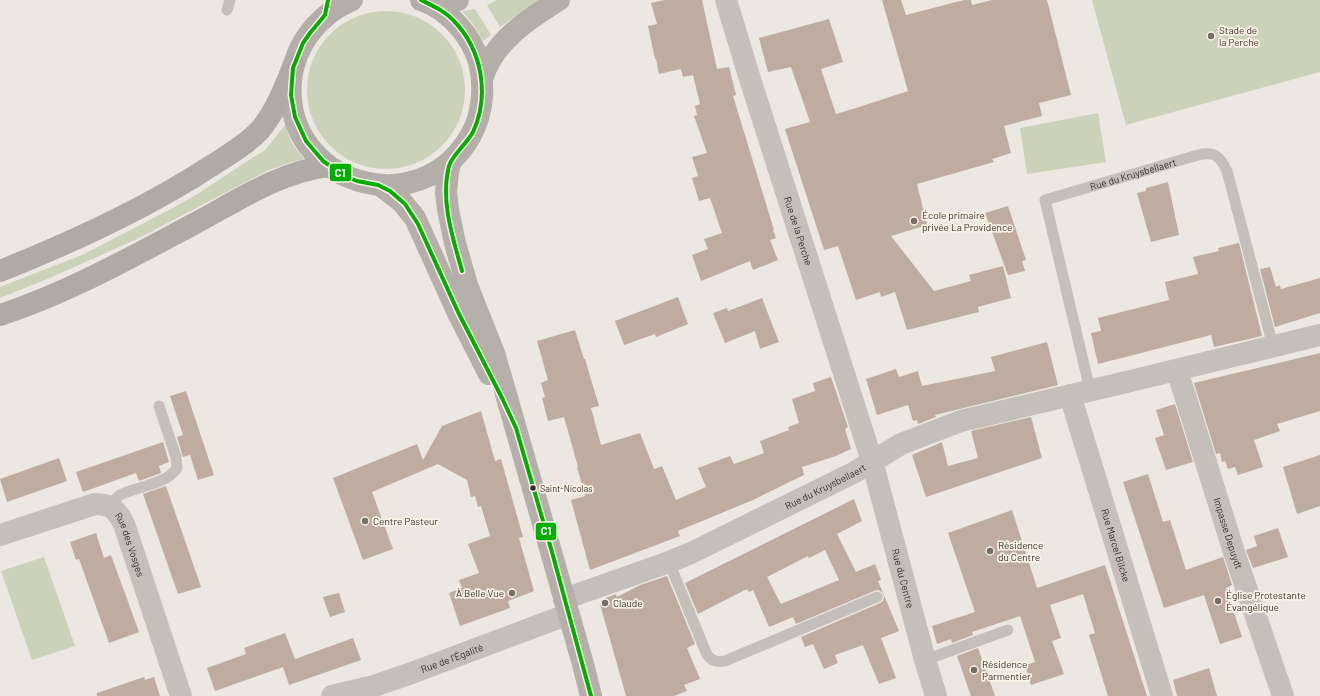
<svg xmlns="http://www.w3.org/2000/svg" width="1320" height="696" font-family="Barlow,sans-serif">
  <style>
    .green { fill: #ccd2ba }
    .building { fill: #bfaca1; fill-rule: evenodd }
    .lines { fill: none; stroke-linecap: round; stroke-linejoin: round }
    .service { stroke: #c5bfb9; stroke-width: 11 }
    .minor { stroke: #c5bfb9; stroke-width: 22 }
    .tertiary { stroke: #c5bfb9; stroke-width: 22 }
    .secondary { stroke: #b6afa9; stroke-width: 22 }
    .primary { stroke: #b4aea8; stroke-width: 22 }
    .trunk { stroke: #b0aaa4; stroke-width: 22 }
    .bus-1-casing { stroke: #f9f2e6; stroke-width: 7 }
    .bus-1 { stroke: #00ae00; stroke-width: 4 }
    .poi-dot { fill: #766e68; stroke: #f9f2e6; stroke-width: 1.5 }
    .bus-dot { fill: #362d27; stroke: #f9f2e6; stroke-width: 1.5 }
    .labels { text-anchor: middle; stroke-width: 3.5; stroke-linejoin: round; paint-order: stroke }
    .bus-label { font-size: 9px; fill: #362d27; stroke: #f9f2e6; text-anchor: start }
    .poi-label { font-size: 10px; fill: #362d27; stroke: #f9f2e6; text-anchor: start }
    .street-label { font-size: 10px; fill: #362d27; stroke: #f9f2e6 }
    .line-badge { stroke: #f9f2e6; stroke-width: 1.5 }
    .badge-label { font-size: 11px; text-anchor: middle; font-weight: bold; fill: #fff }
  </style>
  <rect width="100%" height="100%" fill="#ece7e0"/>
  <g class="green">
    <path d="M497 0H539L500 27 487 5Z"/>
    <path d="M1092 0H1320V72L1126 125Z"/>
    <path d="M475 9 491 35 483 41 473 24 462 11Z"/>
    <circle cx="386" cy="90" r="79"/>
    <path d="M1098 113 1106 162 1027 174 1020 128Z"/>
    <path d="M285 125 292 143 304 159 292 162 269 170 137 239 52 277 0 298V287L82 255 169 210 196 195 266 149Z"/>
    <path d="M44 557 75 646 32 660 1 571Z"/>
  </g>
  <g class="building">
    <path d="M665 0H702L717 69 729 67 736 95 733 96 774 230H773L776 238 770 240 778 260 753 270 750 261 701 281 692 255 708 249 704 239 722 233 710 198 699 201 692 178 698 176 692 157 707 153 694 116 697 115 695 106 700 104 693 75 683 77 681 69 659 74 656 59H655L648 26 657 24 651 3Z"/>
    <path d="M882 0H901L906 15 964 0H971L972 5 992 0H1047L1071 95 1039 103 1042 116 1004 126 1011 153 992 159 994 162 917 184 927 225 891 236 934 291 971 281 969 275 1003 266 1011 298 978 307 979 312 907 330 895 292 881 297 880 292 856 300 838 246 824 250 785 129 810 122 791 67 768 72 759 38 829 19 843 62 821 69 836 114 856 108 908 91Z"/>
    <path d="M1168 182 1179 235 1151 242 1137 193 1146 191V188Z"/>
    <path d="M1008 206 1026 260 1022 261 1025 271 1008 275 985 213Z"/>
    <path d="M1239 243 1262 336 1214 347 1211 335 1098 364 1091 333 1101 331 1098 318 1169 300 1165 282 1198 274 1193 257 1219 251 1218 248Z"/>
    <path d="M1270 267 1276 287 1280 285 1281 289 1320 278V313L1275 327 1260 269Z"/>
    <path d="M678 297 688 324 656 337 655 334 624 345 615 321Z"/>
    <path d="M762 298 779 342 760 349 755 331 725 343 713 313 727 308 728 311Z"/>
    <path d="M575 330 584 359H585L599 406 591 408 601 445 640 433 654 469 662 466 676 500 706 487 698 468 730 456 734 464 764 453 760 441 789 430 788 427 799 423 792 399 815 391 813 383 831 377 848 427 845 429 851 449 836 456 802 467 804 475 753 500 678 531 680 536 590 570 571 500 585 496 577 467H578L564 417 548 421 542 398 545 397 541 383 548 380 537 341Z"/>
    <path d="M1047 342 1058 385 935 415 936 417 918 424 917 420 913 421 908 405 877 415 866 379 896 369 899 377 918 371 922 386 995 371 991 357Z"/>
    <path d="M1320 353V411L1277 424 1280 431 1254 440 1263 467 1238 475 1235 467 1228 469 1225 461 1222 462 1220 453 1216 454 1194 383Z"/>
    <path d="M186 391 214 475 198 480 190 455 183 457 177 437 183 435 170 396Z"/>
    <path d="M1175 404 1193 462 1166 470 1155 438 1164 435 1156 410Z"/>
    <path d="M481 411 495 461 501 459 523 537 519 538 534 591 508 601 510 608 460 626 449 593 462 588 459 580 479 573 468 544 490 536 481 506 478 507 475 496 471 497 467 480 438 464 372 492 393 549 363 560 333 478 417 444 423 460 442 426Z"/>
    <path d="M1031 417 1042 458 926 497 912 455 942 442 948 466 978 458 971 431Z"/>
    <path d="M163 442 169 462 159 466 161 473 139 481 136 473 83 492 76 472Z"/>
    <path d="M1320 455V506L1297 514 1283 467Z"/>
    <path d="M59 458 67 481 7 502 0 479Z"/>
    <path d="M1148 474 1163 522 1170 520 1186 570 1223 557 1232 585 1226 588 1242 637 1220 644 1204 595 1164 608 1123 482Z"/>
    <path d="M166 486 201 587 178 594 143 494Z"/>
    <path d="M854 499 862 521 837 534 856 572 875 564 881 580 878 581 899 631 881 638 896 678 879 684 863 645 835 655 838 663 824 669 813 644 805 647 801 637 880 603 883 601 884 597 882 592 878 590 874 591 796 624 793 617 769 627 753 590 749 592 747 589 698 614 685 583ZM825 550 839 580 781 604 767 577 808 556 809 558Z"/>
    <path d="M1012 510 1037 588 1105 565 1147 696H1108L1089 635 1095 633 1083 594 1050 605 1061 638 1052 641 1064 674 1031 685 1025 665 1035 662 1020 616 972 632 973 635 952 643 951 639 937 644 932 626 975 612 948 533Z"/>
    <path d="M1278 528 1288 557 1253 568 1246 550 1257 546 1254 536Z"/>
    <path d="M96 533 104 558 111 555 139 632 109 643 79 559 76 560 70 542Z"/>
    <path d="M667 576 695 644 687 648 700 679 684 685 687 691 674 696H626L600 604 603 599 616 594 617 597 640 585Z"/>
    <path d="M339 593 345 612 330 617 323 597Z"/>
    <path d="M285 633 295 659 353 638 361 660 289 685 283 667 215 691 207 668 246 654 244 648Z"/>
    <path d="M978 648 995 696H971L957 656Z"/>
    <path d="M1209 668 1217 696H1177L1173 680Z"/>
    <path d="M144 677 145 680 154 677 160 696H97V693Z"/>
  </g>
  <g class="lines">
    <g class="service">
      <path d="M227 10 230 0"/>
      <path id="s1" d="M1090 390 1045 200 1198 155C1214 151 1220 156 1227 171L1273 346"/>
      <path d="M111 507 114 500 120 495C137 486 166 485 177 468L176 457 159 406"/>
      <path d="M669 562 707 655C713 662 718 662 725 661L877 597"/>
      <path d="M925 660 1008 630"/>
    </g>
    <g class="minor">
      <path id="s2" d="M726 0 750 79 872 461 925 660 936 696"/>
      <path id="s3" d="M1177 370 1234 552 1283 696"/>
      <path id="s4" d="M1070 395 1162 696"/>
      <path id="s5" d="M0 535 95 504C111 504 117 510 124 524L181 696"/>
      <path id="s6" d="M332 696 374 686 409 674 569 614"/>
    </g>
    <path class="tertiary" id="s7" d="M564 599 669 562 691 553 855 472 901 444 961 421 1114 385 1320 335"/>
    <g class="secondary">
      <path d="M451 161 448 172 446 192 448 210 455 243 467 285 494 353 504 387 583 664 591 696"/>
      <path d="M380 185 402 202 415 218 458 313 489 374"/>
    </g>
    <g class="primary">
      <path d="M352 0C319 14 295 44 291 80 282 184 420 226 471 135 483 113 485 86 479 62 471 35 448 9 421 0"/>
      <path d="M426 1 458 0"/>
      <path d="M482 79C494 41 527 20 559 0"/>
    </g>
    <g class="trunk">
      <path d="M0 271C73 242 145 209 211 166 228 155 246 145 260 130 276 111 285 87 294 64"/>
      <path d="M0 315C67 293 128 259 190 226 234 203 278 172 328 166"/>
    </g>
    <defs>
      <g id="bus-1">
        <path d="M328 0 325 15 310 33 303 43 293 68 291 95 295 117 306 141 323 161 345 176 357 181 378 185 390 191 405 204 418 224 458 312 502 398 516 428 552 552 591 696"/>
        <path d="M421 0C433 6 445 11 454 21 482 50 490 95 473 132 467 143 451 157 449 166 440 201 453 238 462 271"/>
      </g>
    </defs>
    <use href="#bus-1" class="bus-1-casing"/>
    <use href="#bus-1" class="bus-1"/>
  </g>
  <g class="poi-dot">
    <circle cx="1211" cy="36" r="4"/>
    <circle cx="914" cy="221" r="4"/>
    <circle cx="365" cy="521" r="4"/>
    <circle cx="990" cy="551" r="4"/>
    <circle cx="512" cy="593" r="4"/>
    <circle cx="1218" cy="601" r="4"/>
    <circle cx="605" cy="603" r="4"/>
    <circle cx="974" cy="670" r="4"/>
  </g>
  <circle class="bus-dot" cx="533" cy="488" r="3.5"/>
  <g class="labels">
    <g class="bus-label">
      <text x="540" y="492">Saint-Nicolas</text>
    </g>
    <g class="poi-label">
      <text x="1219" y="34">Stade de<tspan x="1219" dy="12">la Perche</tspan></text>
      <text x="922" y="219">École primaire<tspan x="922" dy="12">privée La Providence</tspan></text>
      <text x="373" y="525">Centre Pasteur</text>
      <text x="998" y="549">Résidence<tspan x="998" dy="12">du Centre</tspan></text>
      <text x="504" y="597" text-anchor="end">À Belle Vue</text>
      <text x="1226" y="599">Église Protestante<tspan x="1226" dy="12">Évangélique</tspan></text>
      <text x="613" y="607">Claude</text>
      <text x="982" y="668">Résidence<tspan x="982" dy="12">Parmentier</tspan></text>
    </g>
    <g class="street-label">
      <text dy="4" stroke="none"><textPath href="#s1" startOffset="287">Rue du Kruysbellaert</textPath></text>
      <text dy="4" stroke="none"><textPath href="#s2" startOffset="242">Rue de la Perche</textPath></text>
      <text dy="4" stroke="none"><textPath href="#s7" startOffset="285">Rue du Kruysbellaert</textPath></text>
      <text dy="4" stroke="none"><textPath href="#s3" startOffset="171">Impasse Depuydt</textPath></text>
      <text dy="4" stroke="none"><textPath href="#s5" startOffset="159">Rue des Vosges</textPath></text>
      <text dy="4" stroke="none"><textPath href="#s4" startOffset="157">Rue Marcel Bilcke</textPath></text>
      <text dy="4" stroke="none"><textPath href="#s2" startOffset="605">Rue du Centre</textPath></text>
      <text dy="4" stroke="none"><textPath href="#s6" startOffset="126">Rue de l'Égalité</textPath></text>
    </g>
  </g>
  <g class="line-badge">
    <rect x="329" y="163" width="23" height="19" rx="4" fill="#00ae00"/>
    <rect x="535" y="522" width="22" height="19" rx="4" fill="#00ae00"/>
  </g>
  <g class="badge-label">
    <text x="340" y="177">C1</text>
    <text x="546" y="535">C1</text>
  </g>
</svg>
